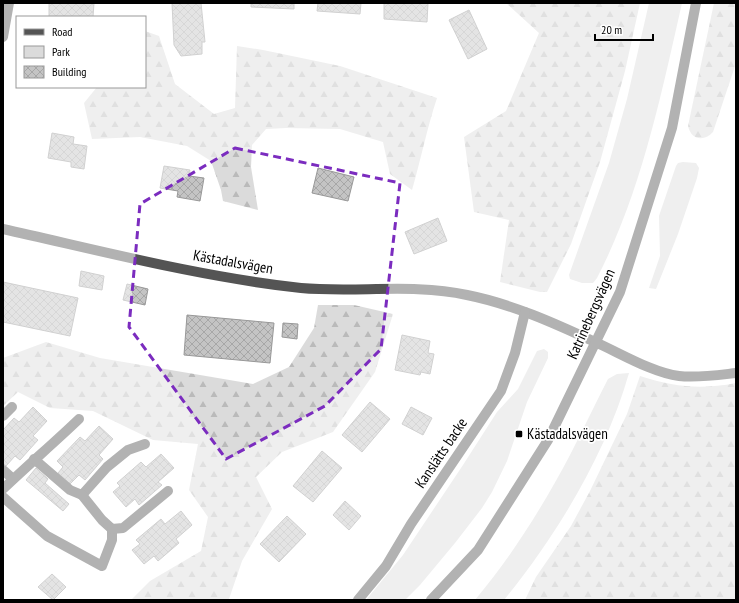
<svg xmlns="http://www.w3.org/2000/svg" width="739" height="603" font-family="'PT Sans Narrow',sans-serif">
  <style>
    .green { fill: #dbdbdb }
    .forest { fill: url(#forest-firs) }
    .building { fill: url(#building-cross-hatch); stroke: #989898 }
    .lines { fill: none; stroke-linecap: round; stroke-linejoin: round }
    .minor { stroke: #545454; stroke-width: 10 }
    .marked { fill: none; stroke: #7b2cbf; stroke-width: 3; stroke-dasharray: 8 5; stroke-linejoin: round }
    .poi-dot { fill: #000; stroke: #fff; stroke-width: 1.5 }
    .labels { text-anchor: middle; stroke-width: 3.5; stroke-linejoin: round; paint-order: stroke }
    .street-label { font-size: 15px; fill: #000; stroke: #fff }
    .poi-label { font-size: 15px; fill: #000; stroke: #fff; text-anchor: start }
  </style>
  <defs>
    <pattern id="forest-firs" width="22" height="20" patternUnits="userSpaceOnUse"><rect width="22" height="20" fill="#dbdbdb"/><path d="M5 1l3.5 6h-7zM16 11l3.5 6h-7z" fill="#bababa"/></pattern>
    <pattern id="building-cross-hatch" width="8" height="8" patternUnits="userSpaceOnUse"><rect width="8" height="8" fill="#c4c4c4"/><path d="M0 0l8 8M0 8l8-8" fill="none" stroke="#a7a7a7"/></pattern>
  </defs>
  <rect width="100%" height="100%" fill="#fff"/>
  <g class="green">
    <path d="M649 3H682C661 96 641 193 597 278L593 283H582L570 279 569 275 609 163 627 99Z"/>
    <path d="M683 162 696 163 699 168 697 178 678 234 656 289 649 288 660 256 659 216 661 210 676 166 678 163Z"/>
    <path d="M544 349 548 352V358L527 402 507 461 492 492 482 508 455 543 420 585 405 600H366L403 555 463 465 497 412 518 389 537 351Z"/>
    <path d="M629 373C606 454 557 535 504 600H475C512 556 543 506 570 455 583 430 595 404 608 379L617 374Z"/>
  </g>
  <g class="forest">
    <path d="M506 3H640L625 71 600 162 571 244 547 292H540L500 282 509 220 474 212 464 137 506 111 539 33Z"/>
    <path d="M714 3H736V63L713 132C704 142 691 140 688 126Z"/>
    <path d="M145 31 159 36 175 84 214 114 235 108 237 46 263 50 340 66 437 98C427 128 421 159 412 190L390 174 383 142 340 129 286 128 266 129 252 145 251 167 258 210 223 201 221 190 211 161 187 146 140 137 92 139 84 103 97 87H145Z"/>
    <path d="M318 305H354L393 314 375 372 333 432 282 452 256 477 272 509 242 561 229 599 131 600 150 581 201 551 208 517 189 490 198 444 153 440 93 411 50 408 18 392 3 406V358L46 342 100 358 253 384 289 367 314 328Z"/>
    <path d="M640 376C675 387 700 390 736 383V600H525L536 577 571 526 590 491 627 414Z"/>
  </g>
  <g class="building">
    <path d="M49 3H94L93 17H49Z"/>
    <path d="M172 3H201L205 42H202V54L181 56 174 45Z"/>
    <path d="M251 3H294V9L251 7Z"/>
    <path d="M318 3H361L360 14 317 11Z"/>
    <path d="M384 3H428L427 22 384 19Z"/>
    <path d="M469 10 487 49 468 59 449 20Z"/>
    <path d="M52 133 74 137 73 144 87 146 84 169 71 167V162L48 158Z"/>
    <path d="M164 166 190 170 189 176 204 178 200 201 177 197 178 191 160 188Z"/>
    <path d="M318 168 354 177 348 201 312 193Z"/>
    <path d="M438 218 447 241 414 254 405 232Z"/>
    <path d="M81 271 104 276 102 290 79 286Z"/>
    <path d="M3 282 78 298 70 336 3 322Z"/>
    <path d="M127 284 148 289 145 305 123 300Z"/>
    <path d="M187 315 274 323 270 363 184 355Z"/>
    <path d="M283 323 298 324 297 339 282 337Z"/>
    <path d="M402 335 430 341 428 353 434 354 430 374 421 372 420 375 395 370Z"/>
    <path d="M370 402 390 419 362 452 342 435Z"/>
    <path d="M33 407 47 421 33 436 38 440 20 460 15 456 6 466 3 463V430L14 418 19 422Z"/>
    <path d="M411 407 432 418 423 435 402 424Z"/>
    <path d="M99 426 113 439 99 455 103 459 85 480 79 475 70 484 58 473 63 467 57 461 80 437 85 441Z"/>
    <path d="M322 451 342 468 313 502 293 486Z"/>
    <path d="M161 454 174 468 158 482 162 485 139 505 135 499 126 507 113 492 120 486 117 483 141 462 146 467Z"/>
    <path d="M36 468 48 479 45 483 69 504 63 511 26 480Z"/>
    <path d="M345 501 361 516 349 530 333 515Z"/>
    <path d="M181 511 192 525 176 539 179 543 158 561 154 556 144 564 132 550 140 544 136 540 161 519 165 524Z"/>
    <path d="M287 516 306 534 279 562 260 544Z"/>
    <path d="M52 574 66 587 53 600 38 587Z"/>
  </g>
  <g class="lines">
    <g class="minor">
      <path d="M3 37 9 3"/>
      <path d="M3 229C102 251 200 277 301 288 356 293 413 283 467 295 512 304 554 323 595 342 620 353 653 373 679 376 698 378 718 375 736 373"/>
      <path d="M3 416 12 407"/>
      <path d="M3 470 13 479"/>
      <path d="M3 489C28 465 54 443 79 419"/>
      <path d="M82 495 107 467 128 450 145 444"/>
      <path d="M3 497 47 536 102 566 112 540V529L102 520 82 495 70 490 34 459"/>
      <path d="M112 529 123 528 168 491"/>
      <path d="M358 600 386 566 411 524 501 391 515 353 525 312"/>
      <path d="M431 600 478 550 548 440 620 292 672 128 696 3"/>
    </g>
  </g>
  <path d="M0 0H739V603H0ZM235 148 400 183 381 349 325 406 226 459 129 327 140 204Z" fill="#fff" fill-opacity=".55" fill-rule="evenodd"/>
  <path class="marked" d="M235 148 400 183 381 349 325 406 226 459 129 327 140 204Z"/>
  <rect class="poi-dot" x="515" y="430" width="8" height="8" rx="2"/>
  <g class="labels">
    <g class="street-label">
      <text transform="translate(233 262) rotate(10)" y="5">Kästadalsvägen</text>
      <text transform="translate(591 314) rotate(-66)" y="5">Katrinebergsvägen</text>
      <text transform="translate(441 453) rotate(-56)" y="5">Kanslätts backe</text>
    </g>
    <g class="poi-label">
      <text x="527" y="439">Kästadalsvägen</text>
    </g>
  </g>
  <rect width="739" height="603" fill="none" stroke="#000000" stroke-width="8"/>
  <rect x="16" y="16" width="130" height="72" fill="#ffffff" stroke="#999999"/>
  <rect x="24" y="29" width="20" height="6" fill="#545454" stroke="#999999"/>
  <text x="52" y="36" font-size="12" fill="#000000">Road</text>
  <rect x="24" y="46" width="20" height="12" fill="#dbdbdb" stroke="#999999"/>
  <text x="52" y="56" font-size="12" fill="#000000">Park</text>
  <rect x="24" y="66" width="20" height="12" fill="url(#building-cross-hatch)" stroke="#999999"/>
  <text x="52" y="76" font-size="12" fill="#000000">Building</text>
  <path d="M595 34v6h58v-6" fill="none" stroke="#000000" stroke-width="2"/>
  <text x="601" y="34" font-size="12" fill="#000000" stroke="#ffffff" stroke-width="3" paint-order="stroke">20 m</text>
</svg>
